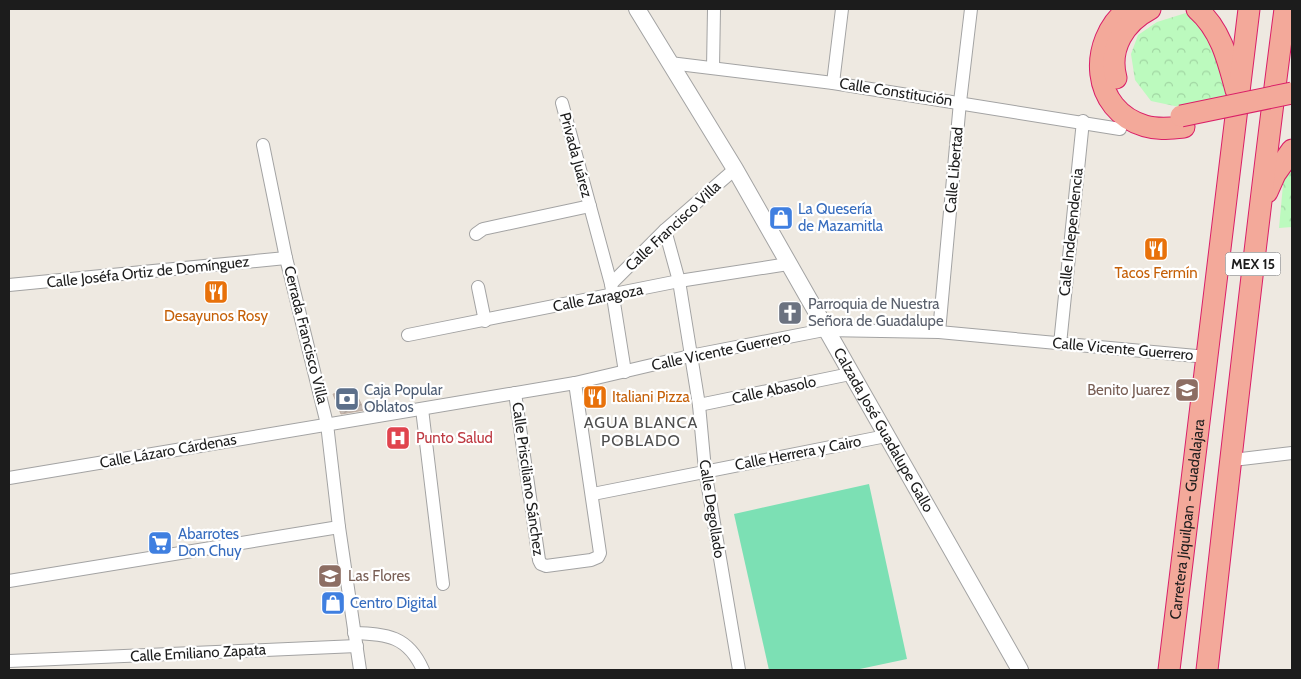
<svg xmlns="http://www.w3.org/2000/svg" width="1301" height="679" font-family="Cabin,sans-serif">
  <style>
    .park { fill: url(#park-crowns) }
    .pitch { fill: #7ce0b4 }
    .building { fill: url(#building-hatch); stroke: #c0aea3 }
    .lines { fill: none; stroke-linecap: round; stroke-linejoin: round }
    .minor-casing { stroke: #a3a3a3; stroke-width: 14 }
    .tertiary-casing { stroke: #a3a3a3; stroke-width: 18 }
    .trunk-casing { stroke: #da1f68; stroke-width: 23 }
    .minor { stroke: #fff; stroke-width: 12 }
    .tertiary { stroke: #fff; stroke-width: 16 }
    .trunk { stroke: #f3a99a; stroke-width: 21 }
    .trunk-bridge-casing { stroke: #da1f68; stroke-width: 23; stroke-linecap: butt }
    .trunk-bridge { stroke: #f3a99a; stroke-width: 21 }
    .labels { text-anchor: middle; stroke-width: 4.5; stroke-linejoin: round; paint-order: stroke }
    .shield { fill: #fff; stroke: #606060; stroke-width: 1 }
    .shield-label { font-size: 14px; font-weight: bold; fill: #1c1c1c }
    .street-label { font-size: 15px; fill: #1c1c1c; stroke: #fff }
    .shop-label { font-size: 15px; fill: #366cbe; stroke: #fff; text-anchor: start }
    .food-label { font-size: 15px; fill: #c56008; stroke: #fff }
    .worship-label { font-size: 15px; fill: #5b616d; stroke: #fff; text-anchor: start }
    .service-label { font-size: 15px; fill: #4e5e75; stroke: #fff; text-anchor: start }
    .education-label { font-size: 15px; fill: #785e54; stroke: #fff; text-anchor: end }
    .health-label { font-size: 15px; fill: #be3a42; stroke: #fff; text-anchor: start }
    .neighbourhood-label { font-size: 16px; letter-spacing: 1px; fill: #4f4f4f; stroke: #fff }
  </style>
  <defs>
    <pattern id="park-crowns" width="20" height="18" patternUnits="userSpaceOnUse" patternTransform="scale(1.25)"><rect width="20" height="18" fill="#bcfabe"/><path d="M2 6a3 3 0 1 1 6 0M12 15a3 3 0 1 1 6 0" fill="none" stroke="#a1d6a3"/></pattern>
    <pattern id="building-hatch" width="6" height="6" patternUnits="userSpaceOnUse" patternTransform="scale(1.25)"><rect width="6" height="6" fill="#c5bbb4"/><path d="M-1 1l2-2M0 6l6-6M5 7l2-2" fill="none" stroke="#a9a09a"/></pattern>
  </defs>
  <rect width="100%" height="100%" fill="#eee9e1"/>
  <g class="park">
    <path d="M1189 12 1208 25 1235 100 1184 108 1151 101 1135 80 1131 54 1138 35 1157 22Z"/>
    <path d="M1292 168V227L1279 228 1284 174Z"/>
  </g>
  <path class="pitch" d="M869 484 907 659 855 670H769L734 514Z"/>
  <path class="building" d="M355 391 364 410 341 414 333 394Z"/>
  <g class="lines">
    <defs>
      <g id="minor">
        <path d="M670 63 833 83 1120 129"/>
        <path d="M713 68 714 9"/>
        <path d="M833 83 842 9"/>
        <path d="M562 103 611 284 625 372"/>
        <path d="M263 145 286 258 327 424 339 527 360 670"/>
        <path d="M665 230 679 281 699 405 705 470 739 670"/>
        <path d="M476 234 483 229 590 206"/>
        <path d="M611 284 665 230 735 169"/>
        <path d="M9 285 286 258"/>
        <path d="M478 287 485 321"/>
        <path d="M939 332 960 102 971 9"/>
        <path d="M408 335 679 281 788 264"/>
        <path d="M1060 344 1083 121"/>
        <path d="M515 393 539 560 541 564 546 566 591 560 598 557 600 553 575 383"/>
        <path d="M699 405 850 374"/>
        <path d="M422 409 443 584"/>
        <path d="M1233 460 1292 453"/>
        <path d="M9 478 575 383 690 356 824 330 939 332 1207 357"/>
        <path d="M593 494 886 436"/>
        <path d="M9 581 339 527"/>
        <path d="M354 633C387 634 408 636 423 670"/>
        <path d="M9 661 357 646"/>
      </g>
      <g id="tertiary">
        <path id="s1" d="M637 9 735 169 1020 670"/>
      </g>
      <g id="trunk">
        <path d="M1128 9C1087 42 1091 110 1145 126 1158 130 1171 128 1184 127"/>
        <path d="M1197 9C1221 30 1228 60 1236 90"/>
        <path d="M1116 78C1108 48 1125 22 1150 9"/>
        <path d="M1267 192 1275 174 1292 150"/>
        <path id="s2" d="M1169 670 1249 9"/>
        <path d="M1207 670C1232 450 1256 229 1285 9"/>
      </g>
    </defs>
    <use href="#minor" class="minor-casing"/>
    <use href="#tertiary" class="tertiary-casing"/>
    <use href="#trunk" class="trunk-casing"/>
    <use href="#minor" class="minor"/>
    <use href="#tertiary" class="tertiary"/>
    <use href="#trunk" class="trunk"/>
    <defs>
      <path id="trunk-bridge" d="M1181 116 1292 93"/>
    </defs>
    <use href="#trunk-bridge" class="trunk-bridge-casing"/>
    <use href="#trunk-bridge" class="trunk-bridge"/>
  </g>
  <defs>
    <symbol id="shop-square" viewBox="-11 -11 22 22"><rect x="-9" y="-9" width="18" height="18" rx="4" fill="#3f7fe0" stroke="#fff"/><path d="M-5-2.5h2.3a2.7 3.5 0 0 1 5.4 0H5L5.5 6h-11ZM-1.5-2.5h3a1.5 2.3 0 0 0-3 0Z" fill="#fff"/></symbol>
    <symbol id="restaurant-square" viewBox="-11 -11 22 22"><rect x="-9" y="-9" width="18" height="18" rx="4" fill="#e8710a" stroke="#fff"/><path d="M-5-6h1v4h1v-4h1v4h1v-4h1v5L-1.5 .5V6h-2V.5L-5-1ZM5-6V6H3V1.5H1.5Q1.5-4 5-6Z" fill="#fff"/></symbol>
    <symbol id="church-square" viewBox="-11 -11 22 22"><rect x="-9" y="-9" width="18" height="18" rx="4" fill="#6b7280" stroke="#fff"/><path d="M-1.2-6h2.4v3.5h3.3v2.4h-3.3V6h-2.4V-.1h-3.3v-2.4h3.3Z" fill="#fff"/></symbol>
    <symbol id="school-square" viewBox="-11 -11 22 22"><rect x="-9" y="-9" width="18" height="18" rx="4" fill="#8d6e63" stroke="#fff"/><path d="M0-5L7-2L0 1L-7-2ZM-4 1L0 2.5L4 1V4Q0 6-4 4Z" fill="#fff"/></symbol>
    <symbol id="bank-square" viewBox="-11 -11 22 22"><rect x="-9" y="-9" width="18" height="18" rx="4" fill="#5c6f8a" stroke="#fff"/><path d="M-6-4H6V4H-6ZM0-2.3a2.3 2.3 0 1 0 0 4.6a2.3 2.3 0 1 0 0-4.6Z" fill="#fff"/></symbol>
    <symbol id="hospital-square" viewBox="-11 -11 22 22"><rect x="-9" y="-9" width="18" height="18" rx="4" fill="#e0444e" stroke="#fff"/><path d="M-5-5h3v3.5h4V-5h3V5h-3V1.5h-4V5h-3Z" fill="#fff"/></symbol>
    <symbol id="supermarket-square" viewBox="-11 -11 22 22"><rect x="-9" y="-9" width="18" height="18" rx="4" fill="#3f7fe0" stroke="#fff"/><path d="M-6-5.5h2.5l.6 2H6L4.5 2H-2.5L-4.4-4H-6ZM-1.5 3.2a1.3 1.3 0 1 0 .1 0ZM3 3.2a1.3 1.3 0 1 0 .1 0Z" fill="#fff"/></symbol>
  </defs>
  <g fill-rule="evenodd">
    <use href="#shop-square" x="767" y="204" width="28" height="28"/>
    <use href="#restaurant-square" x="1142" y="235" width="28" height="28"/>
    <use href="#restaurant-square" x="202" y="278" width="28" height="28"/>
    <use href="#church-square" x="776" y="299" width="28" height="28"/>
    <use href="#school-square" x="1173" y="376" width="28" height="28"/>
    <use href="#restaurant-square" x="581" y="383" width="28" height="28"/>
    <use href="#bank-square" x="333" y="385" width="28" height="28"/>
    <use href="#hospital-square" x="384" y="424" width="28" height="28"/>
    <use href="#supermarket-square" x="146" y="529" width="28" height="28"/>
    <use href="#school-square" x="316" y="562" width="28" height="28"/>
    <use href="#shop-square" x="319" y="589" width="28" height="28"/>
  </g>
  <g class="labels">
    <rect class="shield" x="1225.5" y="252.5" width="55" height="23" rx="4"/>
    <g class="shield-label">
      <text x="1253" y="269">MEX 15</text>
    </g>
    <g class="street-label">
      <text transform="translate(896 92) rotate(9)" y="5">Calle Constitución</text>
      <text transform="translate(576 155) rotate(75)" y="5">Privada Juárez</text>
      <text transform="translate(954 170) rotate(-85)" y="5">Calle Libertad</text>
      <text transform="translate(673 226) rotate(-43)" y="5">Calle Francisco Villa</text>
      <text transform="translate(1071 232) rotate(-84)" y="5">Calle Independencia</text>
      <text transform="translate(148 272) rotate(-6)" y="5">Calle Joséfa Ortiz de Domínguez</text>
      <text transform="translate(598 298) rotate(-11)" y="5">Calle Zaragoza</text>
      <text transform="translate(306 335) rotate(76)" y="5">Cerrada Francisco Villa</text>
      <text transform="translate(1123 349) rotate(5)" y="5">Calle Vicente Guerrero</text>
      <text transform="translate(721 351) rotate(-12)" y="5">Calle Vicente Guerrero</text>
      <text transform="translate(774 390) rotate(-12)" y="5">Calle Abasolo</text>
      <text dy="5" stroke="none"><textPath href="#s1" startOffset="488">Calzada José Guadalupe Gallo</textPath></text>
      <text transform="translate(168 451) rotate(-10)" y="5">Calle Lázaro Cárdenas</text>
      <text transform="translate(798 453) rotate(-11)" y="5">Calle Herrera y Cairo</text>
      <text transform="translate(528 479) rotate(82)" y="5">Calle Prisciliano Sánchez</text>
      <text transform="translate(712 509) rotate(81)" y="5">Calle Degollado</text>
      <text dy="5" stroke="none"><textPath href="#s2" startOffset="152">Carretera Jiquilpan - Guadalajara</textPath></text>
      <text transform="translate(198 653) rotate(-3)" y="5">Calle Emiliano Zapata</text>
    </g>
    <g class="shop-label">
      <text x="798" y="214">La Quesería<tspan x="798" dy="17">de Mazamitla</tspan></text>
      <text x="178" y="539">Abarrotes<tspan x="178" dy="17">Don Chuy</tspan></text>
      <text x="350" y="608">Centro Digital</text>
    </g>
    <g class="food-label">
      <text x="1156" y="278">Tacos Fermín</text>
      <text x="216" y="321">Desayunos Rosy</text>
      <text x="612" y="402" text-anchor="start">Italiani Pizza</text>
    </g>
    <g class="worship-label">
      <text x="808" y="309">Parroquia de Nuestra<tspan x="808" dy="17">Señora de Guadalupe</tspan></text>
    </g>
    <g class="service-label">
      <text x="364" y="395">Caja Popular<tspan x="364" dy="17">Oblatos</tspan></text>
    </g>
    <g class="education-label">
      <text x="1170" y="395">Benito Juarez</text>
      <text x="348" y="581" text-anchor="start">Las Flores</text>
    </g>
    <g class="health-label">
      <text x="416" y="443">Punto Salud</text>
    </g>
    <g class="neighbourhood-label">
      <text x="641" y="428">AGUA BLANCA<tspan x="641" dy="18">POBLADO</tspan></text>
    </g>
  </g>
  <rect width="1301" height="679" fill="none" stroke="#1c1c1c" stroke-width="20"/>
</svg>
